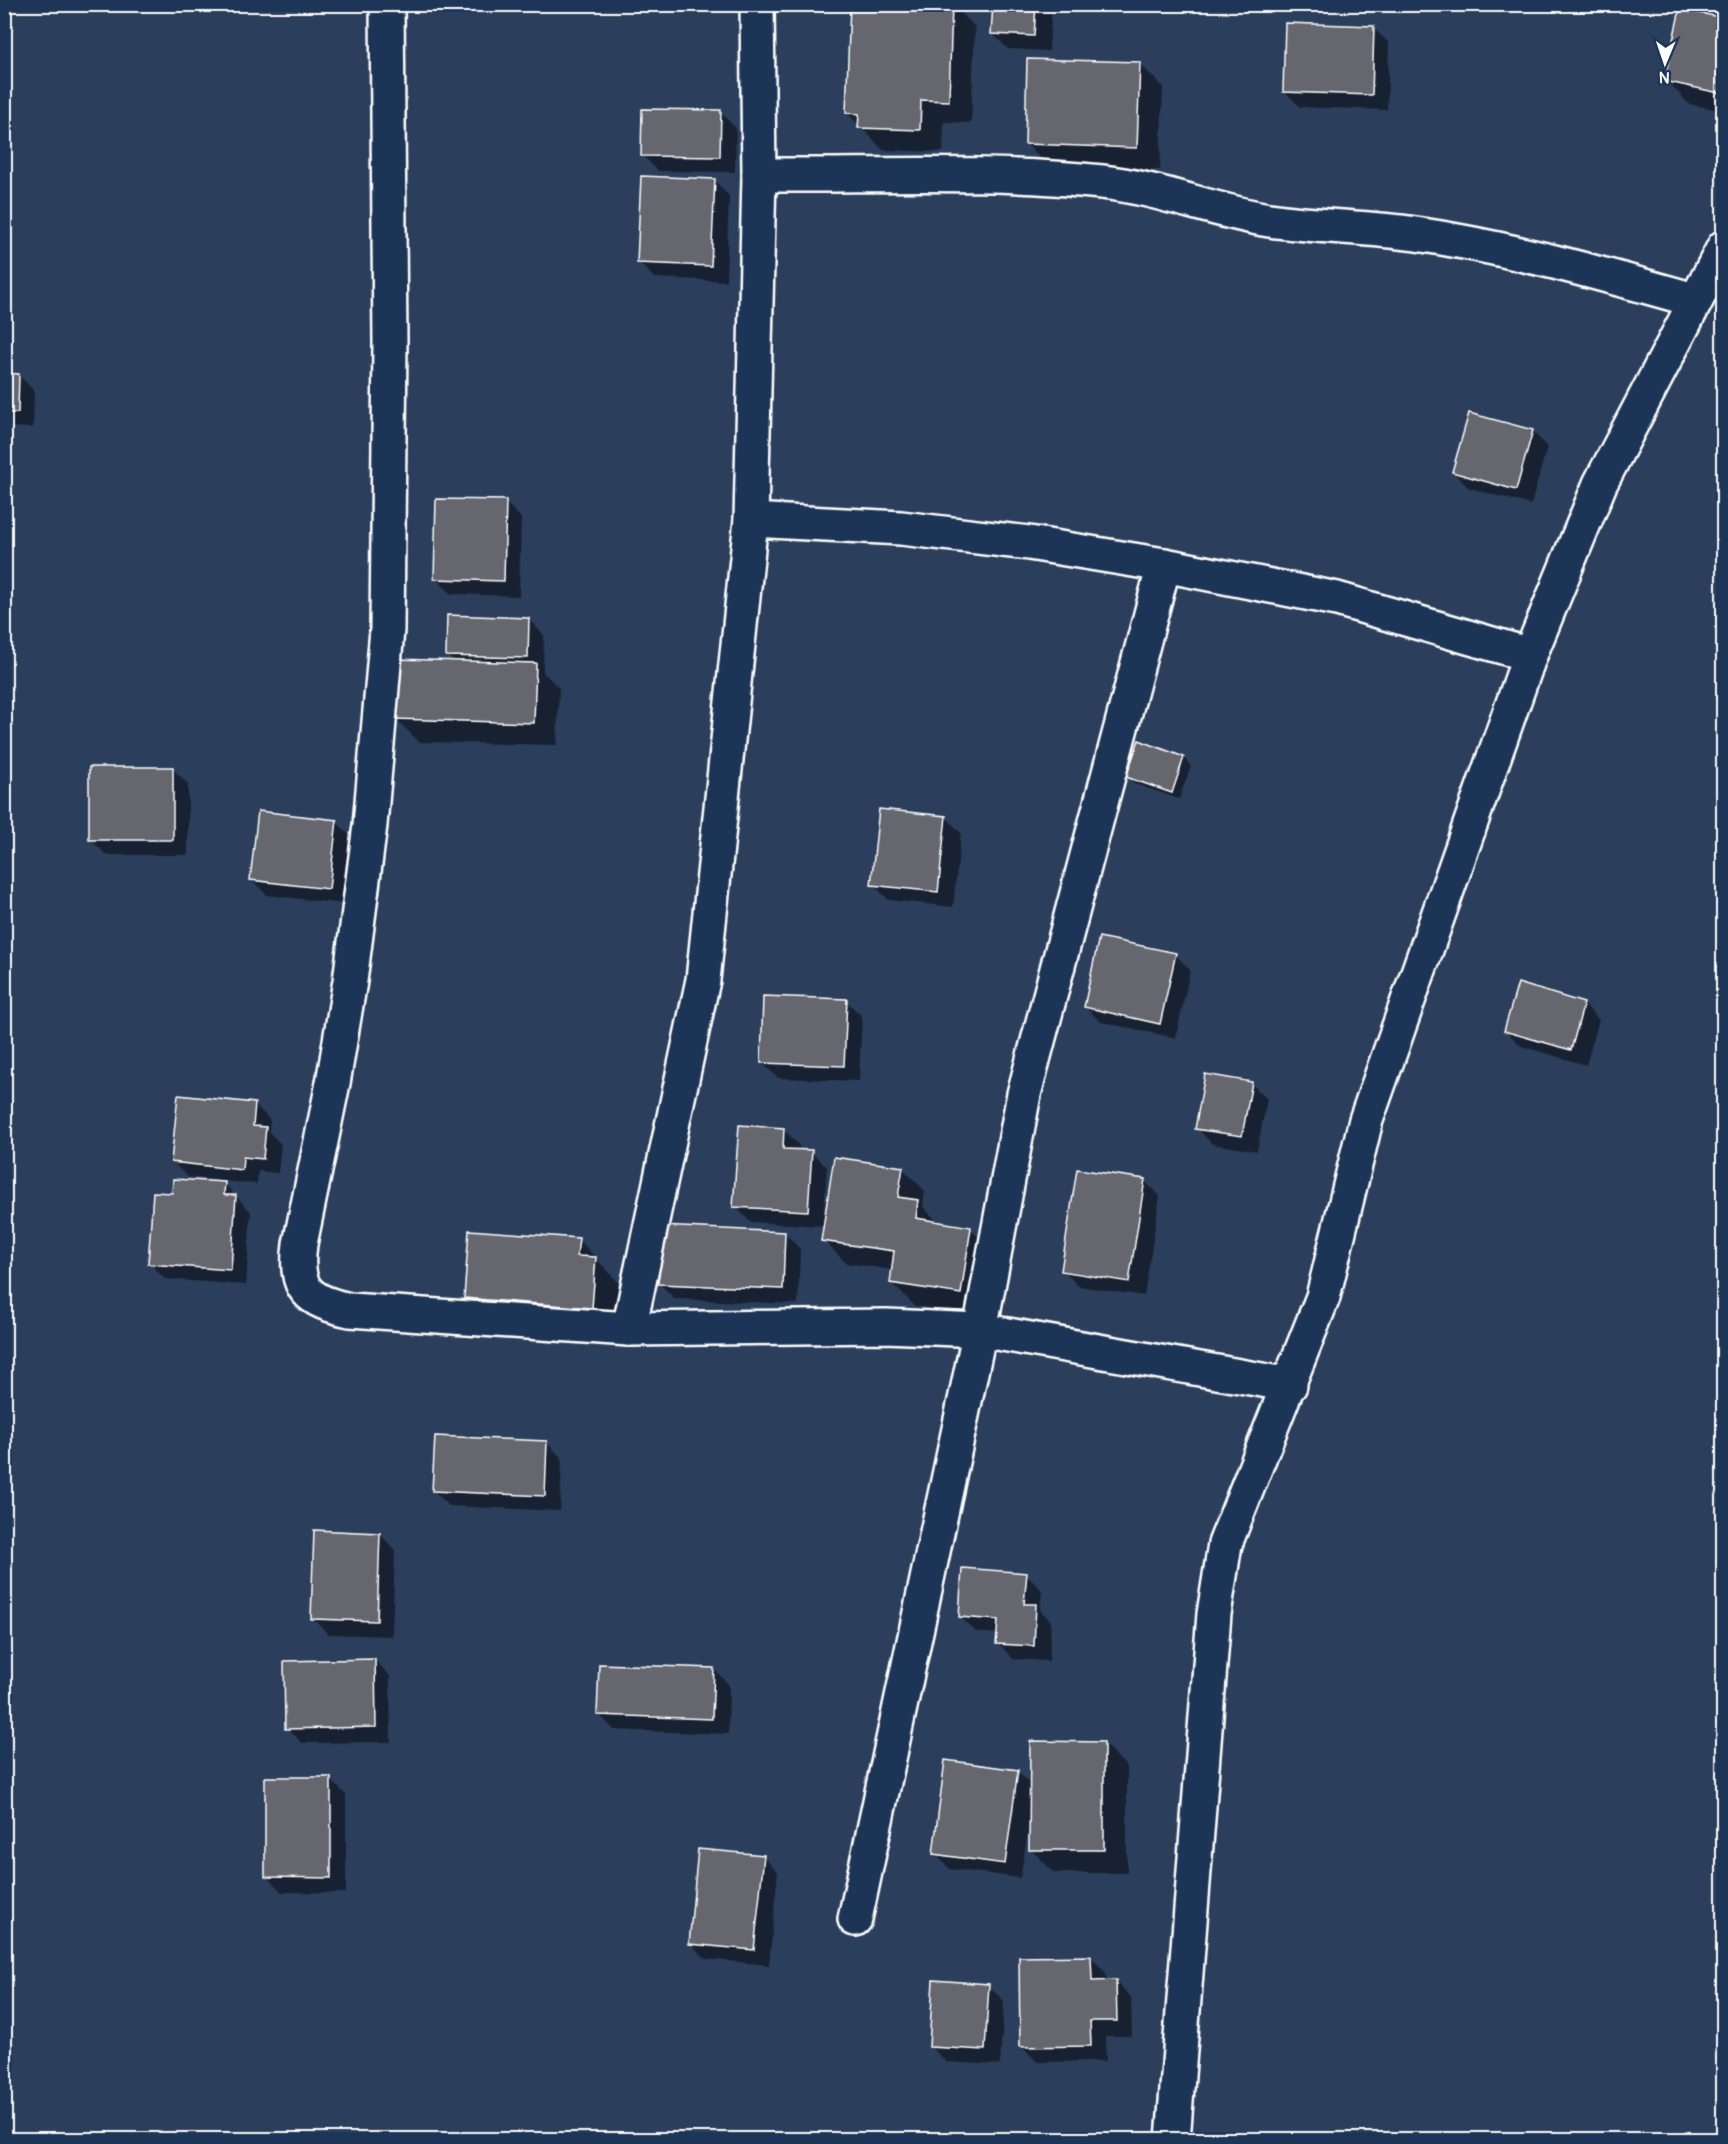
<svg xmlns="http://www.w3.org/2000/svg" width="1728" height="2144" font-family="Pangolin,sans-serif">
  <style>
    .shadow { fill: #0007 }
    .building { fill: #65666e; stroke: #fff; stroke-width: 1.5 }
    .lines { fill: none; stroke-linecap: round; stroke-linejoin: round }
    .street-casing { stroke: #fff; stroke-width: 38 }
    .street { stroke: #1d3557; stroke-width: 33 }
  </style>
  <rect width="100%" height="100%" fill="#2b3f5c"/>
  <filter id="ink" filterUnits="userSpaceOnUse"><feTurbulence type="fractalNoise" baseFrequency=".0167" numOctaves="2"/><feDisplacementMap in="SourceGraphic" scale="12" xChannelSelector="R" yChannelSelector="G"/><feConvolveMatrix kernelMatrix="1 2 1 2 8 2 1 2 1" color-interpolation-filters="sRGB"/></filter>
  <g filter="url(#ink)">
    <g class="shadow">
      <path d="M851 4H953L975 27 971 123 944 122 943 152 883 150 847 113Z"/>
      <path d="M994 4H1052L1049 51 1008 49 993 34Z"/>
      <path d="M1677 4H1724V12L1679 6Z"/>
      <path d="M1724 20V111L1689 104 1666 80Z"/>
      <path d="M1373 28 1389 43 1387 110 1300 107 1284 91Z"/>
      <path d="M1139 63 1163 87 1160 170 1050 167 1026 144Z"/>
      <path d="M720 112 736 128 735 172 658 171 642 155Z"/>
      <path d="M714 180 729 196 726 281 654 278 639 262Z"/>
      <path d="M4 375H19L34 391 33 428 4 427Z"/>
      <path d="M1532 431 1547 447 1531 505 1469 488 1453 472Z"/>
      <path d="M505 502 521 518 519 596 451 594 436 578Z"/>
      <path d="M528 619 544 635 543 672 559 688 557 745 419 742 395 718 454 662 447 656Z"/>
      <path d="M1184 758 1191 766 1179 799 1135 784 1128 776Z"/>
      <path d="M172 768 188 784V855H106L91 840Z"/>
      <path d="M946 817 961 833 953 907 889 900 873 885Z"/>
      <path d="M336 821 351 837 344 904 267 895 251 880Z"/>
      <path d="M1175 954 1190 970 1176 1038 1101 1022 1085 1007Z"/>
      <path d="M1519 985 1584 1004 1599 1020 1586 1065 1521 1046 1506 1031Z"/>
      <path d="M846 1001 862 1016 859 1081 778 1078 762 1063Z"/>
      <path d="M1251 1083 1267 1099 1257 1151 1212 1144 1197 1128Z"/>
      <path d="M254 1104 270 1120 269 1132 281 1144 278 1173 258 1171 257 1184 222 1181 251 1212 246 1285 165 1279 150 1264 173 1195 218 1183V1180L188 1177 172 1162Z"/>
      <path d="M784 1130 799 1145V1151L811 1152 827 1167 823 1226 750 1222 735 1206Z"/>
      <path d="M902 1168 925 1191 923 1207 940 1224 970 1229 994 1252 984 1316 915 1306 891 1283 893 1270 846 1263 823 1240Z"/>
      <path d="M1144 1181 1160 1196 1144 1296 1078 1286 1063 1270Z"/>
      <path d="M785 1233 800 1249 798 1304 675 1299 659 1283Z"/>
      <path d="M579 1240 618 1282 615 1331 489 1321 465 1298Z"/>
      <path d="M547 1443 562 1458 560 1511 449 1506 434 1491Z"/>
      <path d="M380 1534 395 1550 392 1636 328 1634 313 1618Z"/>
      <path d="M1026 1575 1042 1590 1040 1610 1051 1621 1049 1661 1013 1659 998 1643V1634L976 1632 960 1617Z"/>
      <path d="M375 1660 390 1676 391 1742 302 1743 287 1728Z"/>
      <path d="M714 1669 729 1685 728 1734 614 1730 599 1714Z"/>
      <path d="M1104 1744 1127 1767V1873H1054L1031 1849V1815L1020 1878 950 1869 935 1854 1017 1771 1031 1785Z"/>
      <path d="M330 1779 346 1795V1893L282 1892 267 1877Z"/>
      <path d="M763 1857 778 1872 769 1965 706 1959 690 1943Z"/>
      <path d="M1091 1957 1106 1973 1107 1982H1116L1131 1997 1132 2036H1105L1106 2061 1037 2062 1022 2047Z"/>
      <path d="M988 1985 1004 2001 1000 2065 946 2062 930 2046Z"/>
    </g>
    <g class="building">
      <path d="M850 4H952L949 101 921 100 920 130 858 128 859 114 846 113Z"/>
      <path d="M993 4H1036L1034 36 991 34Z"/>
      <path d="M1680 9 1724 18V94L1664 81Z"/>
      <path d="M1285 23 1374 26 1372 95 1283 92Z"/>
      <path d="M1027 59 1140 62 1137 148 1025 144Z"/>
      <path d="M642 109 721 110 720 157 641 156Z"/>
      <path d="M641 176 715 179 711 266 637 263Z"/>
      <path d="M4 373 19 374 18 413H4Z"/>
      <path d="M1469 413 1533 430 1516 490 1452 472Z"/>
      <path d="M436 499 506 500 504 581 434 579Z"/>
      <path d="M447 615 529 618 528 658 446 656Z"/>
      <path d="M395 659 536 663 534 723 394 719Z"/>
      <path d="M1139 740 1184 757 1172 793 1126 777Z"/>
      <rect x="89" y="767" width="84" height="73"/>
      <path d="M879 809 946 816 938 892 871 885Z"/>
      <path d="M258 811 337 820 329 889 250 880Z"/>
      <path d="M1099 937 1176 953 1160 1024 1084 1007Z"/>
      <path d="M1518 983 1584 1003 1571 1050 1504 1031Z"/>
      <path d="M763 996 847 999 844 1066 761 1063Z"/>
      <path d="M1205 1074 1252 1082 1242 1136 1195 1129Z"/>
      <path d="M178 1095 255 1103 253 1126 266 1127 263 1159 243 1157 242 1170 171 1162Z"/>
      <path d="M739 1125 784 1128 783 1149 812 1150 808 1211 733 1207Z"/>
      <path d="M834 1157 903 1167 898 1197 918 1200 916 1218 971 1227 961 1294 890 1283 894 1251 821 1241Z"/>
      <path d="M1077 1169 1145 1179 1129 1282 1061 1271Z"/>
      <path d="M173 1179 225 1182 224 1195H236L231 1270 148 1264 153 1192 172 1193Z"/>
      <path d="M660 1226 785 1232 783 1289 658 1284Z"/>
      <path d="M469 1230 579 1238 577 1256 596 1257 592 1308 464 1298Z"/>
      <path d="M435 1436 547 1441 545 1496 432 1491Z"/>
      <path d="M314 1530 380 1533 377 1621 311 1619Z"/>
      <path d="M962 1568 1027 1573 1024 1604H1036L1034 1646 996 1644 998 1620 959 1617Z"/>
      <path d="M375 1659 376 1727 285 1729 284 1661Z"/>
      <path d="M599 1664 714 1668 712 1719 597 1715Z"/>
      <path d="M1030 1741 1104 1742V1850H1029Z"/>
      <path d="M945 1760 1018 1770 1005 1864 933 1854Z"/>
      <path d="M265 1777H331V1878L265 1877Z"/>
      <path d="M698 1849 764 1855 754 1950 689 1944Z"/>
      <path d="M1091 1956 1092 1981 1116 1980 1117 2021H1090L1091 2046 1020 2047 1019 1957Z"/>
      <path d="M933 1980 989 1984 985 2050 929 2047Z"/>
    </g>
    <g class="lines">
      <defs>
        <g id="street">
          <path d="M387 4 390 343 387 630 370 825 350 981 333 1083 300 1244C294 1289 307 1301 350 1310L629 1329 886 1326 980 1330 1290 1385"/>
          <path d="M759 175C873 176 989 170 1102 182 1159 188 1212 211 1269 220 1318 227 1367 227 1416 234 1511 248 1602 274 1694 300"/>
          <path d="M751 520 901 528 1029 543 1164 565 1337 599 1530 655"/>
          <path d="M629 1329 703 980 751 520 759 175 757 4"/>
          <path d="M855 1919 980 1330 1024 1094 1164 565"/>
          <path d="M1173 2140 1214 1614 1225 1544 1323 1297 1366 1120 1530 655 1600 484 1724 247"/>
        </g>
      </defs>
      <use href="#street" class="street-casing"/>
      <use href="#street" class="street"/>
    </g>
  </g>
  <rect width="1728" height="2144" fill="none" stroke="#1d3557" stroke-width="24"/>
  <rect x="12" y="12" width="1704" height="2120" fill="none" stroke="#fff" stroke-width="2" filter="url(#ink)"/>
  <g transform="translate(1665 63) rotate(182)" stroke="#1d3557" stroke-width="4.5" paint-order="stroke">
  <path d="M0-4.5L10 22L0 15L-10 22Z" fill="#ffffff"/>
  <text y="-9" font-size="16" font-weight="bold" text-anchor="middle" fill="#ffffff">N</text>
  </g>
</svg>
